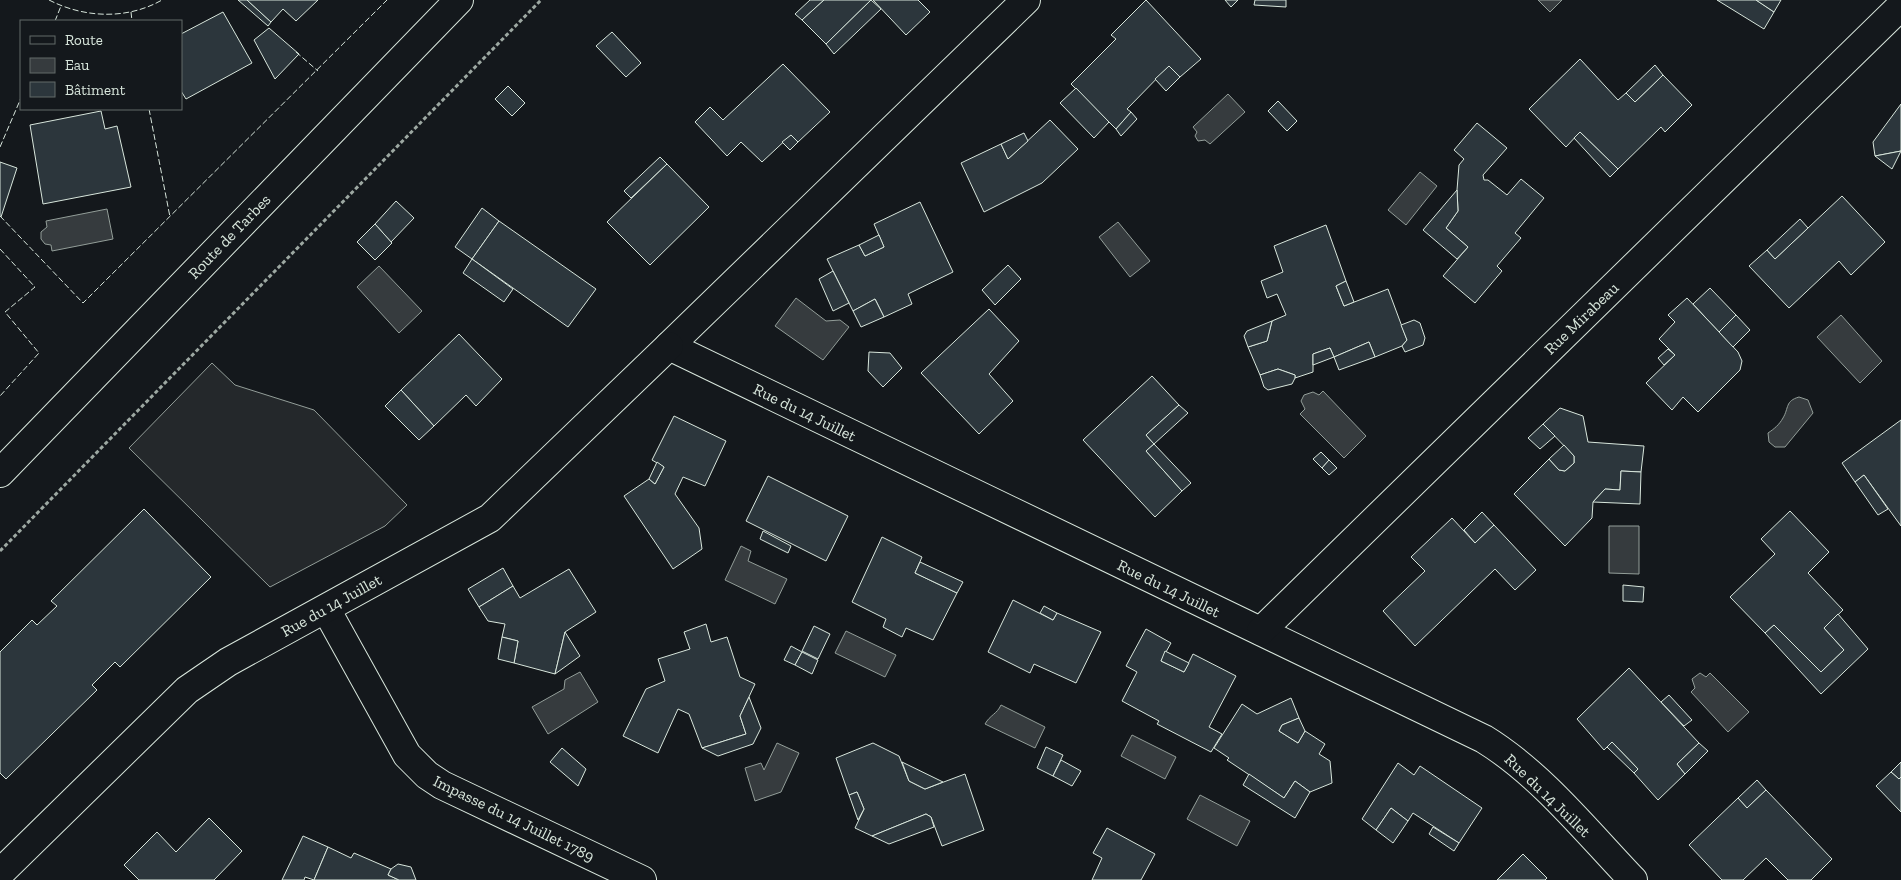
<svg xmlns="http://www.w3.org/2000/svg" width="1901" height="880" font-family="'Zilla Slab',serif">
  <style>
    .parking { fill: #24282b; stroke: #939e99 }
    .water { fill: #363b3e; stroke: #939e99 }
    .building { fill: #2c363c; stroke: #d8e6dc }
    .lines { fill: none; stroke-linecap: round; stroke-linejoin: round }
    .street-casing { stroke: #d8e6dc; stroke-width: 30 }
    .primary-casing { stroke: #d8e6dc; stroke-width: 30 }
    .path { stroke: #9da8a2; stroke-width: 3; stroke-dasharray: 4 2.5; stroke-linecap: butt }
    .street { stroke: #14181c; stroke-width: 28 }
    .primary { stroke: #14181c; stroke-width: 28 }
    .fence { stroke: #d8e6dc; stroke-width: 1; stroke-dasharray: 6 2.5; stroke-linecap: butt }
    .labels { text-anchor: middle; stroke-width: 4; stroke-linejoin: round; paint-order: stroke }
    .street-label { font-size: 16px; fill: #d8e6dc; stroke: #14181c }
  </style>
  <rect width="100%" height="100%" fill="#14181c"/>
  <path class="parking" d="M212 363 235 385 314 410 407 505 385 526 270 587 129 448Z"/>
  <g class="water">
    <path d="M1538 0H1562L1550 12Z"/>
    <path d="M1228 94 1245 112 1210 144 1205 140 1198 141 1195 136 1197 132 1193 127Z"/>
    <path d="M1420 172 1437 186 1406 225 1388 210Z"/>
    <path d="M107 209 113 239 52 251 51 245 45 244 41 239V232L47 227 46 221Z"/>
    <path d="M1118 222 1150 261 1130 277 1099 237Z"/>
    <path d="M379 266 422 311 399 333 357 287Z"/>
    <path d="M796 298 826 321 840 320 849 327 823 360 775 326Z"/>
    <path d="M1841 315 1882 361 1860 383 1817 337Z"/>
    <path d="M1323 391 1366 436 1344 458 1300 414 1305 409 1301 401 1304 395 1313 392 1319 395Z"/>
    <path d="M1799 397 1808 400 1813 413 1785 447H1775L1769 442 1768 433C1774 429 1779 425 1783 418 1789 408 1785 401 1799 397Z"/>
    <path d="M1609 526H1639V574L1609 573Z"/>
    <path d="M741 546 751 551 748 561 787 579 775 604 725 580Z"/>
    <path d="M846 631 896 655 885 677 835 653Z"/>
    <path d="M580 672 598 702 548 734 532 707 564 689 565 680Z"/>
    <path d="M1700 673 1706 677 1710 673 1749 712 1728 732 1691 692 1695 688 1692 679Z"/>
    <path d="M1001 705 1045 727 1035 748 985 724C990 715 997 714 1001 705Z"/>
    <path d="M1132 735 1176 757 1165 779 1121 756Z"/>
    <path d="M777 743 799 753 781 792 755 801 745 768 761 763 764 770Z"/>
    <path d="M1200 795 1250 821 1237 846 1187 819Z"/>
  </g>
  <g class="building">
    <path d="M238 0H247L271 22 268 26Z"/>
    <path d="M247 0H318L296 21 283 9 271 22Z"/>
    <path d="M810 0H824L802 20 795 14Z"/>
    <path d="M824 0H871L826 44 802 20Z"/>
    <path d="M871 0 881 9 834 54 826 44Z"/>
    <path d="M873 0H918L930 12 906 35Z"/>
    <path d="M1146 0 1201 59 1180 77 1169 66 1127 109 1131 112 1116 129 1071 84 1116 39 1111 35Z"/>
    <path d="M1225 0H1238L1231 7Z"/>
    <path d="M1255 0H1286V7L1254 5Z"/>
    <path d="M1717 0H1756L1774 12 1764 29Z"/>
    <path d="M1756 0H1781L1774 12Z"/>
    <path d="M223 12 252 63 186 99 181 91V34Z"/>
    <path d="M269 28 299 54 275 79 254 40Z"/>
    <path d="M612 32 641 63 626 77 596 46Z"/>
    <path d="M1580 59 1618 100 1626 93 1635 102 1663 75 1692 105 1665 132 1661 127 1618 169 1580 132 1566 147 1529 109Z"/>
    <path d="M783 64 830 112 798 142 791 135 762 162 741 142 727 156 695 122 710 107 723 120Z"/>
    <path d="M1655 65 1663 75 1635 102 1626 93Z"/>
    <path d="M1169 66 1180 77 1166 91 1155 79Z"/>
    <path d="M508 86 525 103 512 116 495 99Z"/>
    <path d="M1076 88 1109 122 1094 138 1060 103Z"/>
    <path d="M1278 101 1297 121 1287 131 1268 111Z"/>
    <path d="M1901 104V151L1875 156 1873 142Z"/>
    <path d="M101 111 105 129 117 126 131 187 43 204 30 125Z"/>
    <path d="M1131 112 1137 119 1121 136 1116 129Z"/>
    <path d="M1050 120 1078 149 1042 183 984 212 961 163 1001 144 1008 159Z"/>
    <path d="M1477 123 1507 148 1483 175 1484 180H1488L1507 195 1521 179 1544 198 1515 233 1521 238 1497 266 1502 271 1475 303 1443 276 1468 247 1446 228 1458 211 1457 190 1459 165 1464 159 1454 150Z"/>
    <path d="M1580 132 1618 169 1610 177 1574 138Z"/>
    <path d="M1024 133 1028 141 1008 159 1001 144Z"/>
    <path d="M791 135 798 142 790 150 782 142Z"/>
    <path d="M1901 151 1892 169 1875 156Z"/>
    <path d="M660 157 667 164 631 198 624 191Z"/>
    <path d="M0 162 17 168 1 217 0 216Z"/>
    <path d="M667 164 709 207 650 265 607 222Z"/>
    <path d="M1457 190 1458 211 1446 228 1468 247 1457 259 1423 230Z"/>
    <path d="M1842 196 1885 242 1851 275 1839 261 1789 308 1749 266 1767 250 1775 259Z"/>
    <path d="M396 201 414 218 391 242 375 224Z"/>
    <path d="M920 202 953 272 908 294 912 304 884 317 875 299 853 311 827 259 859 245 865 256 884 247 874 224Z"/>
    <path d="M482 208 499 221 472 259 455 247Z"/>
    <path d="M1800 219 1808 228 1775 259 1767 250Z"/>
    <path d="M499 221 596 289 568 327 472 259Z"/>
    <path d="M375 224 392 243 375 260 357 242Z"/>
    <path d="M1326 225 1346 281 1336 286 1344 306 1388 289 1407 340 1402 346 1375 357 1369 342 1334 357 1330 348 1313 354V372L1295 378V375L1278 369 1260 375 1248 347 1267 341 1272 321 1286 315 1277 294 1267 298 1261 281 1283 272 1274 246Z"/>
    <path d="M879 235 884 247 865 256 859 245Z"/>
    <path d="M472 259 513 289 504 302 463 273Z"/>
    <path d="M1008 265 1021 279 995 305 982 290Z"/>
    <path d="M833 271 849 303 833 311 819 279Z"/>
    <path d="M1346 281 1354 302 1344 306 1336 286Z"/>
    <path d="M1710 288 1736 315 1719 332 1693 304Z"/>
    <path d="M1687 298 1738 352 1742 361 1740 370 1698 412 1683 397 1672 410 1646 383 1675 355 1659 339 1675 322 1668 315Z"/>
    <path d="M875 299 884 317 861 327 853 311Z"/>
    <path d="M989 309 1019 341 989 374 1013 401 979 434 921 373Z"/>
    <path d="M1736 315 1750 330 1733 347 1719 332Z"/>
    <path d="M1414 320 1420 323 1425 338 1423 345 1405 352 1402 346 1407 340 1401 325Z"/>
    <path d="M1272 321 1267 341 1248 347 1244 336 1247 331Z"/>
    <path d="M459 334 502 379 476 406 466 395 434 426 401 390Z"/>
    <path d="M1369 342 1375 357 1339 370 1334 357Z"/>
    <path d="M1330 348 1334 357 1313 365V354Z"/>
    <path d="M1668 349 1675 355 1664 365 1658 358Z"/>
    <path d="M869 352 890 353 902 368 883 387 868 371Z"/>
    <path d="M1278 369 1295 375V378L1292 384 1268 390 1264 387 1260 375Z"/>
    <path d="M1152 376 1179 405 1146 435 1154 444 1146 451 1182 491 1155 517 1083 440Z"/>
    <path d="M401 390 434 426 419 440 385 406Z"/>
    <path d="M1179 405 1188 413 1154 444 1146 435Z"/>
    <path d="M1560 408 1583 416 1588 442 1644 446 1641 472 1621 471 1620 490 1605 489 1593 502 1592 518 1565 546 1514 494 1549 459 1559 470 1565 471 1574 463V456L1543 424Z"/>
    <path d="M674 416 726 441 705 486 683 477 675 494 699 528 702 549 673 569 624 496 649 479 655 484 664 467 652 460Z"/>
    <path d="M1901 420V526L1864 475 1855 482 1842 463Z"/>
    <path d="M1543 424 1555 436 1540 449 1528 438Z"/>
    <path d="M1154 444 1191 483 1182 491 1146 451Z"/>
    <path d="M1564 445 1574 456V463L1565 471 1559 470 1549 459Z"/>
    <path d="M1321 452 1329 460 1322 468 1313 459Z"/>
    <path d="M1329 460 1337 468 1329 475 1322 468Z"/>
    <path d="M657 462 664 467 655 484 649 479Z"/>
    <path d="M1621 471 1641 472 1640 504 1593 502 1605 489 1620 490Z"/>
    <path d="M1864 475 1888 509 1878 515 1855 482Z"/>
    <path d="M768 476 848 516 826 561 746 521Z"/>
    <path d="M144 509 211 577 120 667 115 662 92 685 97 690 6 779 0 773V652L32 620 37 625 57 606 51 601Z"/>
    <path d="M1790 511 1829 552 1808 573 1843 610 1824 628 1844 650 1821 672 1774 625 1765 633 1730 597 1775 554 1761 539Z"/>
    <path d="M1482 512 1494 525 1475 543 1464 530Z"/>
    <path d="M1452 518 1475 543 1494 525 1536 570 1515 590 1495 569 1415 646 1383 611 1425 571 1411 557Z"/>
    <path d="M763 531 791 546 788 553 760 539Z"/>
    <path d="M882 537 922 557 915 573 957 593 933 640 906 628 902 637 883 627 886 619 852 602Z"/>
    <path d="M920 562 963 582 957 593 915 573Z"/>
    <path d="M503 568 513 586 479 607 468 589Z"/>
    <path d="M569 569 596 612 565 632 555 674 514 663 518 641 502 637 505 624 488 621 479 607 513 586 520 598Z"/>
    <path d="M1623 585 1644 587 1643 602 1623 601Z"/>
    <path d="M1013 600 1053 620 1057 613 1101 632 1076 683 1034 664 1030 673 988 652Z"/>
    <path d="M1044 606 1057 613 1053 620 1040 613Z"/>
    <path d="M1838 614 1868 649 1821 694 1765 633 1774 625 1821 672 1844 650 1824 628Z"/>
    <path d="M706 624 711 642 727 637 740 677 755 684 740 716 746 734 702 748 689 714 678 709 658 753 623 736 646 689 665 681 658 659 690 649 684 632Z"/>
    <path d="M814 626 830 634 818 659 802 651Z"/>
    <path d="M1146 629 1171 643 1161 661 1184 672 1193 654 1236 676 1209 727 1222 734 1211 752 1157 724 1159 721 1122 701 1137 672 1126 666Z"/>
    <path d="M565 632 580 656 555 674Z"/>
    <path d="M502 637 518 641 514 663 498 659Z"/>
    <path d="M791 646 802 652 795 665 784 660Z"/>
    <path d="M1165 651 1189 663 1184 672 1161 661Z"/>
    <path d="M802 652 818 660 812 674 795 665Z"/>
    <path d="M1629 668 1699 743 1677 764 1685 774 1658 800 1634 773 1638 769 1612 742 1604 750 1577 719Z"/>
    <path d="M1669 695 1692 720 1684 726 1661 702Z"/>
    <path d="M749 697 761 728 753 744 718 756 702 748 746 734 740 716Z"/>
    <path d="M1291 698 1299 718 1282 725 1279 731 1298 743 1305 731 1325 744 1319 754 1330 761 1332 783 1310 792 1295 781 1284 798 1227 760 1229 758 1214 748 1242 704 1257 714Z"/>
    <path d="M1299 718 1305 731 1298 743 1279 731 1282 725Z"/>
    <path d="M1612 742 1638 769 1634 773 1607 747Z"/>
    <path d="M873 743 899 756 909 781 925 789 965 774 984 830 942 846 931 817 926 814 872 836 855 828 864 809 857 792 849 795 836 758Z"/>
    <path d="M1699 743 1708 751 1685 774 1677 764Z"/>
    <path d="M1046 747 1063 755 1053 776 1037 768Z"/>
    <path d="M562 748 586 769 578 786 550 762Z"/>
    <path d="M1061 760 1081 771 1072 786 1053 776Z"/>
    <path d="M902 762 943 782 925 789 909 781Z"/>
    <path d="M1901 762V777L1899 779 1891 772Z"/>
    <path d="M1398 763 1414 775 1420 766 1482 808 1459 843 1413 813 1408 821 1391 808 1376 830 1362 819Z"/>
    <path d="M1891 772 1899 779 1901 777V812L1876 786Z"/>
    <path d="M1249 774 1284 798 1295 781 1310 792 1295 818 1243 785Z"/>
    <path d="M1757 780 1766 790 1747 808 1738 798Z"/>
    <path d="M1766 790 1832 859 1811 880H1788L1766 858 1743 880H1722L1689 845 1738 798 1747 808Z"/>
    <path d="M857 792 864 809 858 820 849 795Z"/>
    <path d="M1391 808 1408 821 1393 843 1376 830Z"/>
    <path d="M926 814 931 817 934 827 889 844 872 836Z"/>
    <path d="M209 818 242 851 214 880H139L124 865 157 832 176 852Z"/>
    <path d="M1433 827 1459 843 1454 851 1429 834Z"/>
    <path d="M1107 828 1155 854 1141 880H1092L1102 858 1093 853Z"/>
    <path d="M303 836 328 847 314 880 305 877 304 880H282Z"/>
    <path d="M328 847 351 858 354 853 391 869 388 875 399 880H314Z"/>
    <path d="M1523 854 1547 878 1545 880H1497Z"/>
    <path d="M398 864 411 867 416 880H399L388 875 391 869Z"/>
  </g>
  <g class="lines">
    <defs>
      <g id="street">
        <path d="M1026 0 669 346 1484 739C1541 774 1587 832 1633 880"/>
        <path d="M326 609 407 755 427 775 442 785 642 880"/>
        <path d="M1261 631 1901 6"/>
        <path d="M0 873 187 690 228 662 490 518 669 346"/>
      </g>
      <path id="primary" d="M0 473 459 0"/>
    </defs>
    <use href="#street" class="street-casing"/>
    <use href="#primary" class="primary-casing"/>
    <path class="path" d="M0 551 541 0"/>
    <use href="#street" class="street"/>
    <use href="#primary" class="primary"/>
    <g class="fence">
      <path d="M49 0C84 18 127 20 162 0"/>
      <path d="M131 12 132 21"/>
      <path d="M55 21 61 6"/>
      <path d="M296 52 318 71"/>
      <path d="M149 109 170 217"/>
      <path d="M0 147 21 98"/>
      <path d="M0 216 83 303 387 0"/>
      <path d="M0 249 35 287 5 312 39 353 0 396"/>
    </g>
  </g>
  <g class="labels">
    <g class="street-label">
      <text transform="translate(229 236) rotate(-46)" y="6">Route de Tarbes</text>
      <text transform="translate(1581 318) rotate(-44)" y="6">Rue Mirabeau</text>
      <text transform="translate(805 412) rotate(26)" y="6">Rue du 14 Juillet</text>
      <text transform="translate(1169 588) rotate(26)" y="6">Rue du 14 Juillet</text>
      <text transform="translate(331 605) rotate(-29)" y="6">Rue du 14 Juillet</text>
      <text transform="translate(1548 795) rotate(44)" y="6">Rue du 14 Juillet</text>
      <text transform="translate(514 818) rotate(26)" y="6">Impasse du 14 Juillet 1789</text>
    </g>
  </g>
  <rect x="20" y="20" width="162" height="90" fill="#14181c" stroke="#626a69"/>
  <rect x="30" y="36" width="25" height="8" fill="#14181c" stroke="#626a69"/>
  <text x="65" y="45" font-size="15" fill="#d8e6dc">Route</text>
  <rect x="30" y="58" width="25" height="15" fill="#363b3e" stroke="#626a69"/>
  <text x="65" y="70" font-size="15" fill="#d8e6dc">Eau</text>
  <rect x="30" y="82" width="25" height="15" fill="#2c363c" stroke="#626a69"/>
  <text x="65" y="95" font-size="15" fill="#d8e6dc">Bâtiment</text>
</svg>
